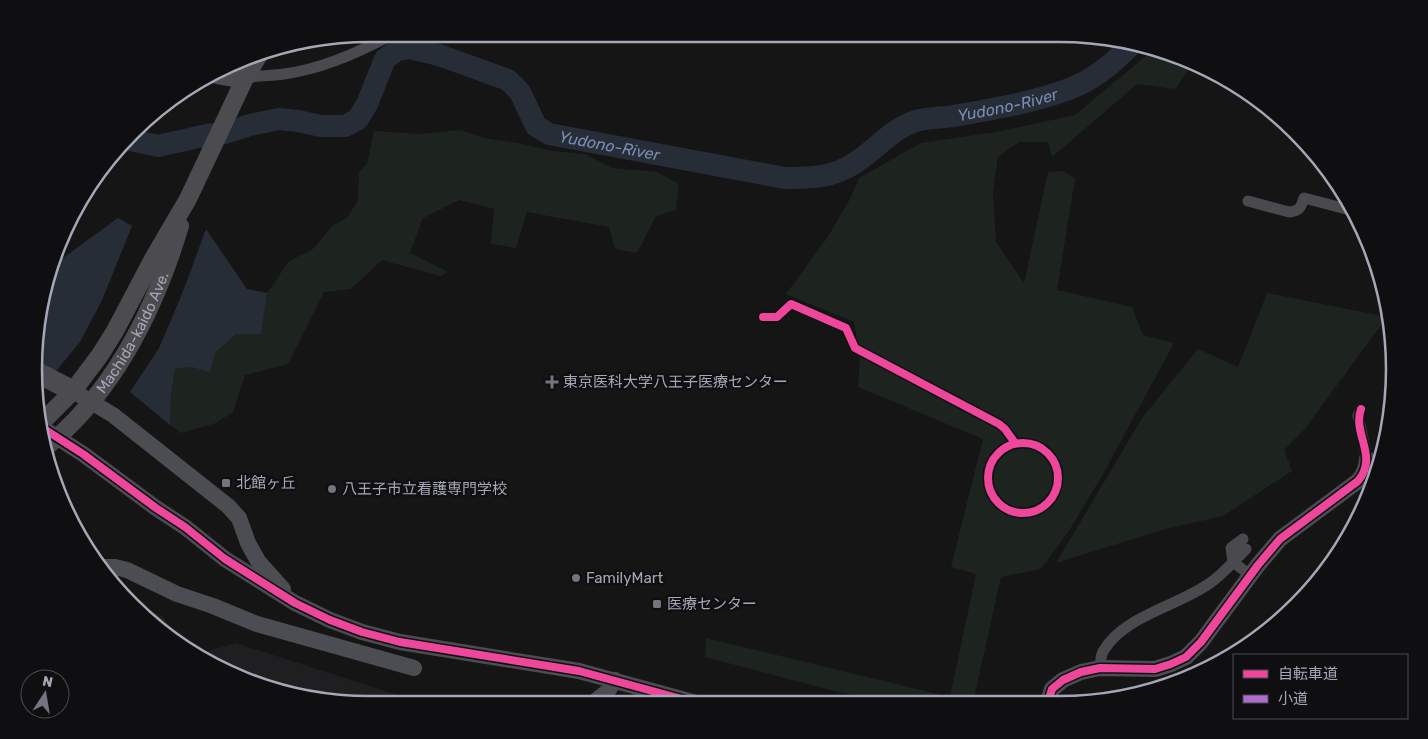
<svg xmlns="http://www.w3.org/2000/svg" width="1428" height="739" font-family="Rubik,'Noto Sans JP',sans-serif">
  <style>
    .built { fill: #1f1f21 }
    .green { fill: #1d241f }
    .water { fill: #272d37 }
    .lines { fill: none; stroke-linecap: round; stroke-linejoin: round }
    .river { stroke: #272d37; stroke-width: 22 }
    .street { stroke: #49494e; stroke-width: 11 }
    .secondary { stroke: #4c4d52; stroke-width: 16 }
    .primary { stroke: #4b4b50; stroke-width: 18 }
    .highway { stroke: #4b4b50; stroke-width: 21 }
    .quiet { stroke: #b06ccc; stroke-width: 6; stroke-dasharray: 12 6; stroke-linecap: butt }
    .cycleway-casing { stroke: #0f0f11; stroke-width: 11 }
    .cycleway { stroke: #ed469a; stroke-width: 8 }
    .poi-dot { fill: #73747e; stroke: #0f0f11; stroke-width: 2 }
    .labels { text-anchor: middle; stroke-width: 4.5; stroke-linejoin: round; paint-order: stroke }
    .street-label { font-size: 15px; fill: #a5a7b7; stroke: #0f0f11 }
    .poi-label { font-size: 15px; fill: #a5a7b7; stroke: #0f0f11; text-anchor: start }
    .water-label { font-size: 16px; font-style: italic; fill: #798db4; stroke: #0f0f11 }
    .rim { fill: none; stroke: #a5a7b7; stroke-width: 2.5 }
  </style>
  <rect width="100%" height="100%" fill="#151515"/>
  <g class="built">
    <path d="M125 597 163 617 179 640 132 607Z"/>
    <path d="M236 643 426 704 348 705 283 694 221 671 198 654Z"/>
  </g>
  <g class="green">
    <path d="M1153 50 1193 63 1175 89 1137 84 1052 157 1048 142H1019L998 157 993 191 996 242 1024 283 1048 172 1062 171 1075 178 1057 290 1132 307 1143 335 1174 343 1102 476 1070 529 1041 569 1001 577 973 703H908L838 692 705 657 706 638 950 697 976 574 951 567 983 439 858 387 860 357 854 322 786 294 827 238 850 199 859 178 921 143 996 132 1075 115Z"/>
    <path d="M461 130 483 138 518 143 552 151 585 154 612 168 657 172 679 184 676 210 656 216 637 253 615 249 609 227 527 212 516 248 491 244 494 209 459 200 423 218 410 253 448 272 440 276 382 260 351 289 324 292 288 364 245 375 233 412 216 423 181 433 170 425 171 395 175 369 191 367 210 371 216 352 236 334H260L267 293 289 261 313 249 332 226 347 218 358 200 359 172 367 164 374 131 420 134Z"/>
    <path d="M1267 293 1387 317 1304 430 1284 450 1292 471 1223 516 1165 529 1056 563 1142 418 1198 349 1238 367Z"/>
    <path d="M59 472 85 538H83L68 518 55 474Z"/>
  </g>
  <g class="water">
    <path d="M118 218 132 226 102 300 80 342 37 394 40 304 52 266Z"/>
    <path d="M206 229 247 289 267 293 261 334H236L216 352 210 372 191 367 175 369 171 395 170 425 130 392 159 348 182 294Z"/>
  </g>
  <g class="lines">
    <path class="river" id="s1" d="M131 140 158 146 207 135 225 133 250 125 279 119 298 121 321 126H345L358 119 367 104 385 59 397 50 410 48 439 55 508 80 520 92 536 126 549 134 785 178C819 178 839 177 866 155 883 142 896 127 916 121 928 117 942 118 954 116 992 109 1032 103 1069 89 1094 80 1115 62 1133 43"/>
    <g class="street">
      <path d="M245 78C259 75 271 76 284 74 322 69 360 52 393 34"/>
      <path d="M1248 201 1289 212C1300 211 1301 207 1304 198L1354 211"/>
      <path d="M1361 409 1358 416 1367 459"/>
      <path d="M1243 539 1231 548 1233 562 1250 575"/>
      <path d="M1100 668C1101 662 1100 655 1104 650 1124 616 1178 606 1210 583 1223 574 1235 560 1246 549"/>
    </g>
    <g class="secondary">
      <path d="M217 76 235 79 245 78"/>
      <path d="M73 391 113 415 228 506 239 518 248 543 258 561 283 589"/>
      <path d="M41 427 83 454 156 508 185 527 225 559 295 603 330 620 362 632 400 642 579 671 700 704"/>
      <path d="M103 567H115L127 570 177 594 213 606 257 624 414 668"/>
      <path d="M1048 702 1052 689 1063 680 1081 672 1100 668 1155 669 1171 664 1186 657 1201 642 1258 565 1280 539 1358 481C1364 474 1367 468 1367 459"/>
      <path d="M592 704 608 691 615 680"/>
    </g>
    <g class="primary">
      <path d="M40 424 73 391 100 355 115 331 154 257 188 199 245 78 260 53"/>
      <path id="s2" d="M47 446C115 391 155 309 180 226"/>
    </g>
    <path class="highway" d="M38 373 73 391"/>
    <path class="quiet" d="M187 645V646"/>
    <defs>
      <g id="cycleway">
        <path d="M763 317H777L791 304 846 328 855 348 999 424 1005 429 1015 443"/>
        <path d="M41 427 83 454 156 508 185 527 225 559 295 603 330 620 362 632 400 642 579 671 700 704"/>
        <circle cx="1023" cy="478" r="35"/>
        <path d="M1048 702 1052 689 1063 680 1081 672 1100 668 1155 669 1171 664 1186 657 1201 642 1258 565 1280 539 1358 481C1379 456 1352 434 1361 409"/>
      </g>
    </defs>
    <use href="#cycleway" class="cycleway-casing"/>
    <use href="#cycleway" class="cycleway"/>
  </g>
  <g class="poi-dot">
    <path d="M549.5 374.5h5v5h5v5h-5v5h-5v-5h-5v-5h5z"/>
    <rect x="221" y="478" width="10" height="10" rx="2.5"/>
    <circle cx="332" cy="489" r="5"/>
    <circle cx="576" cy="578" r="5"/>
    <rect x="652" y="599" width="10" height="10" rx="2.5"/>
  </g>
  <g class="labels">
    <g class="street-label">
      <text dy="5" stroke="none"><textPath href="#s2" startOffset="144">Machida-kaido Ave.</textPath></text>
    </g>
    <g class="poi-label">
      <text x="563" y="387">東京医科大学八王子医療センター</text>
      <text x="236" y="488">北館ヶ丘</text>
      <text x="342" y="494">八王子市立看護専門学校</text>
      <text x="586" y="583">FamilyMart</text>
      <text x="667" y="609">医療センター</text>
    </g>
    <g class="water-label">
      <text dy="6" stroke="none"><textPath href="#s1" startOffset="981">Yudono-River</textPath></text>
      <text dy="6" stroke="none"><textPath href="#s1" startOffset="562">Yudono-River</textPath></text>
    </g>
  </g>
  <path d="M0 0H1428V739H0ZM369 42H1059A327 327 0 0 1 1386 369V369A327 327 0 0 1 1059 696H369A327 327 0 0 1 42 369V369A327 327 0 0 1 369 42Z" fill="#0f0f11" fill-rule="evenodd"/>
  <path class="rim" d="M369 42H1059A327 327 0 0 1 1386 369V369A327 327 0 0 1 1059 696H369A327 327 0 0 1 42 369V369A327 327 0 0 1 369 42Z"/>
  <rect x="1233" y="654" width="175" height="65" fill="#0f0f11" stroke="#4b4c53"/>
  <rect x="1243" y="670" width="25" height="8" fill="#ed469a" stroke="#4b4c53"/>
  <text x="1278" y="679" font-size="15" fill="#a5a7b7">自転車道</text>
  <rect x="1243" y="695" width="25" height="8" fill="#b06ccc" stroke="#4b4c53"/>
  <text x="1278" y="704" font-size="15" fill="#a5a7b7">小道</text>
  <g transform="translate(45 694) rotate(12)"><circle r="24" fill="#0f0f11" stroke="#4b4c53"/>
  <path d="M0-4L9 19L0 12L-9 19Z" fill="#73747e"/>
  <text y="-8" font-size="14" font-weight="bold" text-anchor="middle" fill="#a5a7b7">N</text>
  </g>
</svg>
